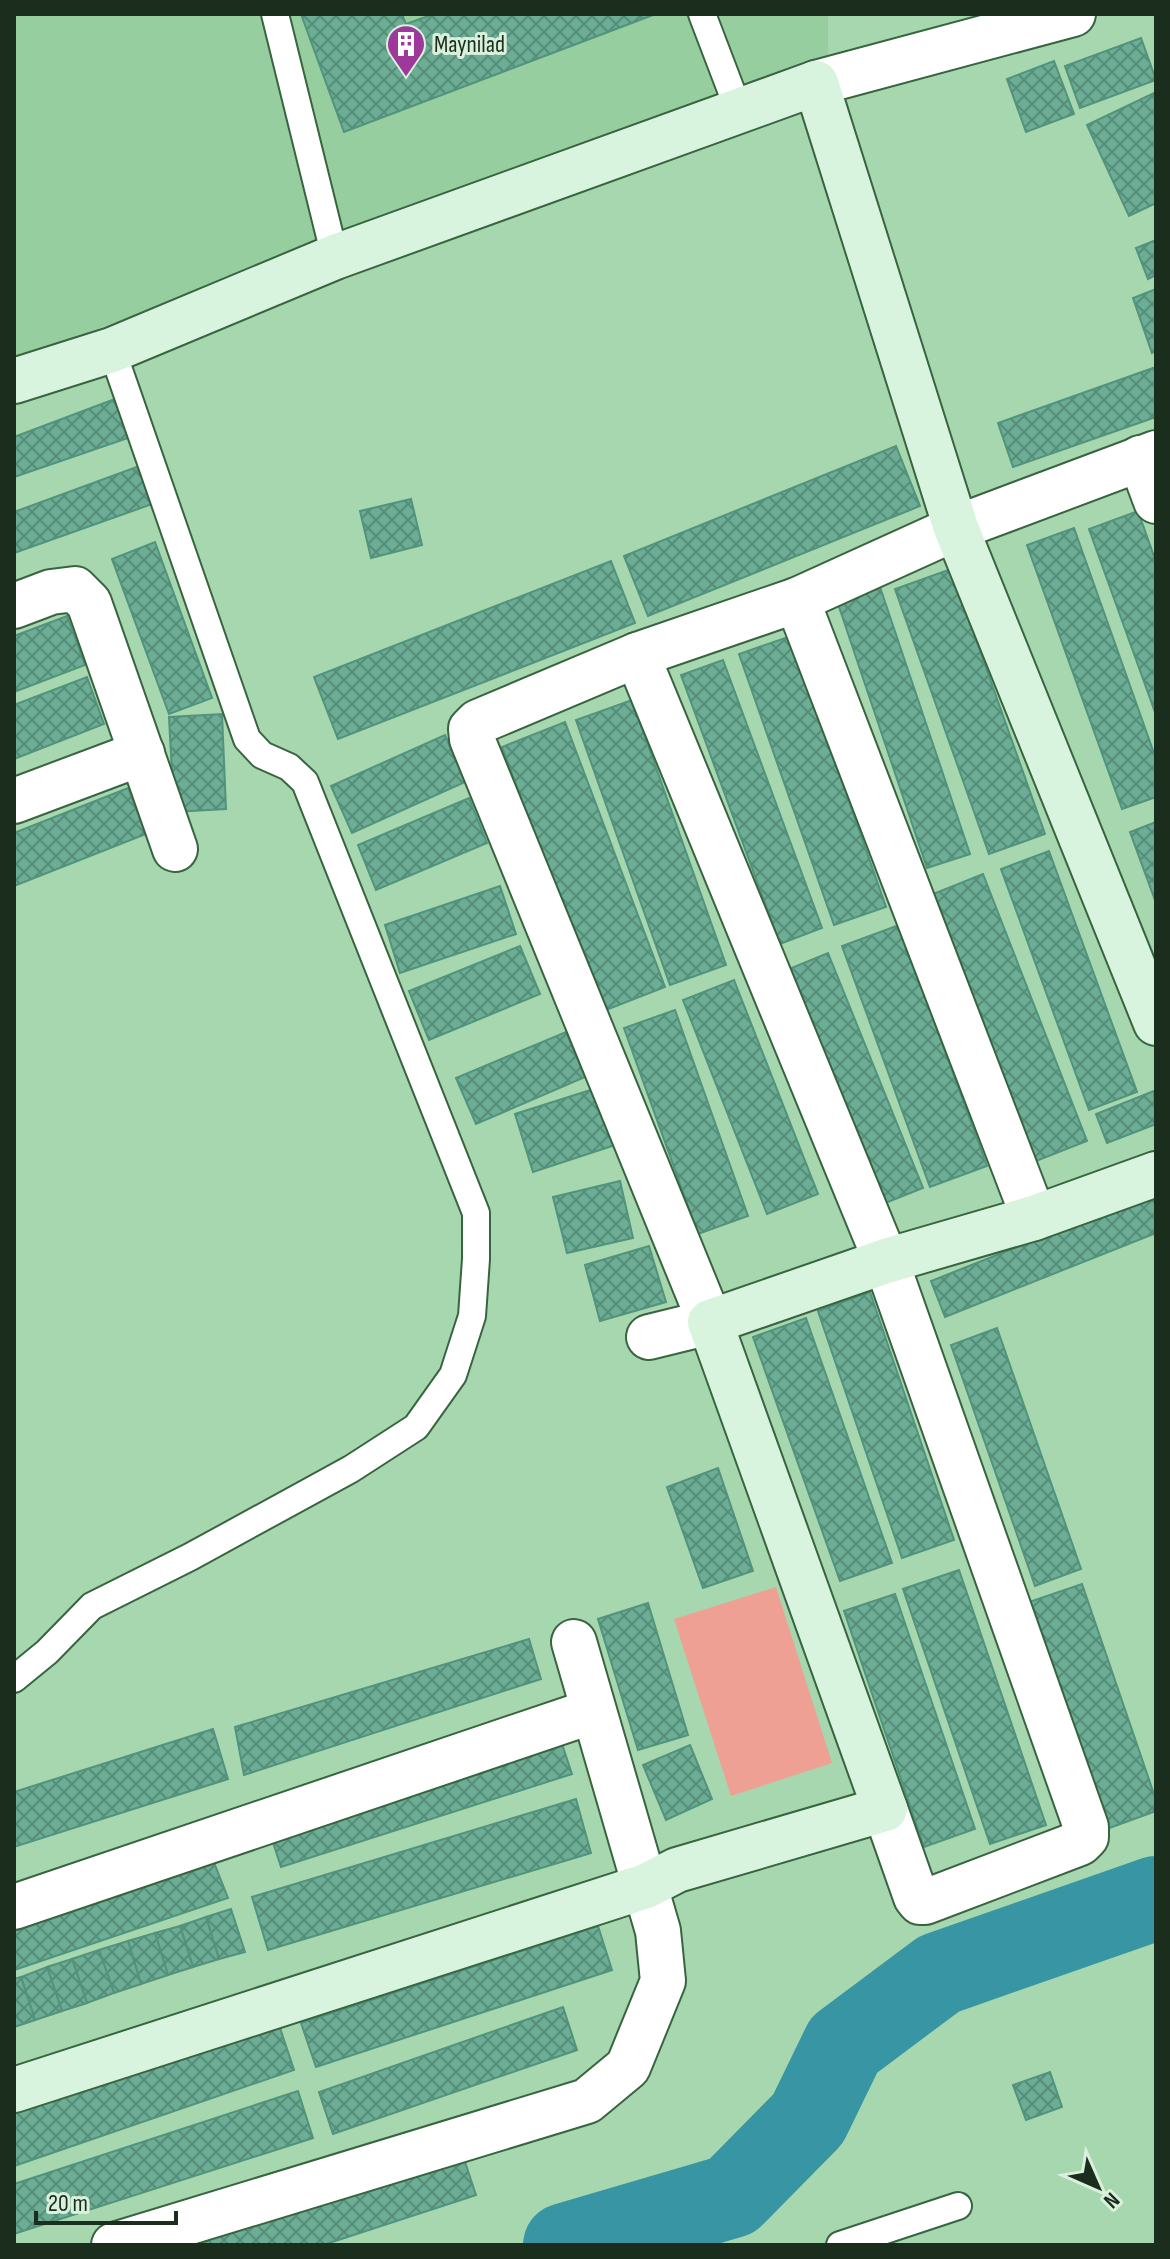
<svg xmlns="http://www.w3.org/2000/svg" width="1170" height="2259" font-family="'Sofia Sans Condensed',sans-serif">
  <style>
    .built { fill: #97cea0 }
    .green { fill: #efa094 }
    .lines { fill: none; stroke-linecap: round; stroke-linejoin: round }
    .river { stroke: #3895a3; stroke-width: 84 }
    .building { fill: url(#building-cross-hatch); stroke: #51937c; stroke-width: 2 }
    .lane-casing { stroke: #386440; stroke-width: 30 }
    .street-casing { stroke: #386440; stroke-width: 48 }
    .secondary-casing { stroke: #386440; stroke-width: 48 }
    .lane { stroke: #fff; stroke-width: 26 }
    .street { stroke: #fff; stroke-width: 44 }
    .secondary { stroke: #d8f4de; stroke-width: 44 }
    .labels { text-anchor: middle; stroke-width: 6; stroke-linejoin: round; paint-order: stroke }
    .poi-label { font-size: 24px; fill: #1b2e1e; stroke: #d9f1dc; text-anchor: start }
  </style>
  <defs>
    <pattern id="building-cross-hatch" width="8" height="8" patternUnits="userSpaceOnUse" patternTransform="scale(2)"><rect width="8" height="8" fill="#6bad95"/><path d="M0 0l8 8M0 8l8-8" fill="none" stroke="#578d79"/></pattern>
  </defs>
  <rect width="100%" height="100%" fill="#a7d7ae"/>
  <path class="built" d="M14 14H828V63L17 358 14 350Z"/>
  <path class="green" d="M776 1587 832 1763 731 1796 674 1619Z"/>
  <g class="lines">
    <path class="river" d="M565 2245 732 2196 808 2119 844 2045 939 1974 1156 1898"/>
  </g>
  <g class="building">
    <path d="M301 14H402L406 24 434 14 653 15 344 132Z"/>
    <path d="M1141 38 1156 80 1080 108 1065 66Z"/>
    <path d="M1054 61 1074 114 1026 132 1007 79Z"/>
    <path d="M1156 92V203L1129 216 1087 125Z"/>
    <path d="M1156 240V275L1148 279 1136 248Z"/>
    <path d="M1156 289V351L1152 353 1133 298Z"/>
    <path d="M1156 367V417L1013 467 998 423Z"/>
    <path d="M120 397 134 436 14 477V437Z"/>
    <path d="M896 446 920 506 648 616 624 556Z"/>
    <path d="M142 465 155 503 14 553V512Z"/>
    <path d="M411 499 422 545 371 558 360 511Z"/>
    <path d="M1138 511 1156 562V715L1089 529Z"/>
    <path d="M1074 528 1156 759V797L1122 809 1027 545Z"/>
    <path d="M155 542 212 698 169 714 112 559Z"/>
    <path d="M611 561 635 623 338 739 314 677Z"/>
    <path d="M951 569 1045 834 989 854 895 589Z"/>
    <path d="M880 587 970 854 927 868 837 601Z"/>
    <path d="M67 616 85 665 14 692V636Z"/>
    <path d="M791 636 886 907 834 925 739 654Z"/>
    <path d="M723 660 822 928 780 944 681 675Z"/>
    <path d="M87 677 104 724 14 759V705Z"/>
    <path d="M632 700 726 965 670 985 576 720Z"/>
    <path d="M222 714 226 809 174 812 169 717Z"/>
    <path d="M565 722 665 987 601 1012 502 747Z"/>
    <path d="M445 735 465 782 352 833 331 786Z"/>
    <path d="M128 788 146 834 14 886V833Z"/>
    <path d="M469 798 487 843 376 890 358 845Z"/>
    <path d="M1156 822V903L1130 832Z"/>
    <path d="M1049 851 1137 1092 1089 1110 1001 869Z"/>
    <path d="M983 874 1087 1141 1036 1161 933 894Z"/>
    <path d="M500 886 516 934 400 973 385 925Z"/>
    <path d="M899 925 987 1166 930 1187 842 946Z"/>
    <path d="M520 946 540 994 429 1040 409 991Z"/>
    <path d="M828 953 923 1188 883 1204 789 969Z"/>
    <path d="M734 980 818 1194 767 1214 683 1000Z"/>
    <path d="M675 1010 748 1216 698 1234 624 1028Z"/>
    <path d="M566 1032 585 1077 476 1124 456 1078Z"/>
    <path d="M603 1086 621 1143 533 1172 515 1114Z"/>
    <path d="M1154 1091 1156 1124 1107 1143 1096 1114Z"/>
    <path d="M620 1181 633 1238 567 1253 553 1197Z"/>
    <path d="M1156 1192V1233L945 1317 931 1281Z"/>
    <path d="M649 1246 666 1302 600 1321 585 1265Z"/>
    <path d="M870 1292 954 1540 902 1558 818 1311Z"/>
    <path d="M806 1318 892 1563 840 1581 753 1337Z"/>
    <path d="M997 1328 1081 1569 1035 1586 951 1345Z"/>
    <path d="M718 1468 753 1571 703 1588 667 1487Z"/>
    <path d="M959 1570 1046 1825 990 1844 903 1589Z"/>
    <path d="M1082 1584 1156 1800V1811L1104 1830 1026 1603Z"/>
    <path d="M895 1594 975 1829 924 1847 844 1611Z"/>
    <path d="M648 1603 688 1735 638 1750 598 1619Z"/>
    <path d="M529 1639 541 1679 244 1775 235 1727Z"/>
    <path d="M213 1729 228 1779 14 1847V1792Z"/>
    <path d="M560 1738 572 1774 281 1867 267 1824Z"/>
    <path d="M690 1745 712 1799 666 1820 643 1765Z"/>
    <path d="M576 1799 591 1853 268 1950 252 1897Z"/>
    <path d="M213 1860 228 1898 14 1970V1923Z"/>
    <path d="M231 1909 245 1952 219 1959 206 1917Z"/>
    <path d="M206 1917 219 1959 193 1967 180 1926Z"/>
    <path d="M180 1926 193 1967 168 1975 155 1933Z"/>
    <path d="M598 1926 612 1970 316 2067 301 2023Z"/>
    <path d="M155 1933 168 1975 141 1984 128 1941Z"/>
    <path d="M128 1941 141 1984 114 1993 99 1950Z"/>
    <path d="M99 1950 114 1993 87 2003 72 1959Z"/>
    <path d="M72 1959 87 2003 62 2011 47 1967Z"/>
    <path d="M47 1967 62 2011 35 2020 21 1977Z"/>
    <path d="M21 1977 35 2020 14 2027V1979Z"/>
    <path d="M563 2007 577 2050 333 2134 319 2092Z"/>
    <path d="M278 2022 294 2070 14 2166V2112Z"/>
    <path d="M1050 2072 1062 2107 1026 2120 1013 2085Z"/>
    <path d="M298 2091 313 2138 14 2234V2184Z"/>
    <path d="M461 2150 476 2195 323 2245H168Z"/>
  </g>
  <g class="lines">
    <defs>
      <g id="lane">
        <path d="M275 14 335 257"/>
        <path d="M702 14 739 111"/>
        <path d="M14 1679 47 1652 92 1606 190 1557 351 1469 416 1427 453 1375 472 1316 476 1259V1213L305 782 289 767 262 755 247 739 112 350"/>
        <path d="M840 2245 958 2206"/>
      </g>
      <g id="street">
        <path d="M816 83 1073 14"/>
        <path d="M1140 458 1156 501"/>
        <path d="M797 600 1034 1218"/>
        <path d="M14 606 51 592 75 589 89 603 175 849"/>
        <path d="M637 655 886 1261 1086 1827V1837L1080 1843 925 1902H920L916 1897 885 1809"/>
        <path d="M14 801 142 753"/>
        <path d="M649 1337 710 1322 472 739 471 729 478 722 637 655 797 600 956 528 1156 453"/>
        <path d="M14 1907 593 1711"/>
        <path d="M114 2245 587 2101 628 2067 663 1981 658 1931 574 1642"/>
      </g>
      <g id="secondary">
        <path d="M14 381 112 350 335 257 816 83 956 528 1156 1023"/>
        <path d="M14 2090 646 1886 677 1870 885 1809 710 1322 886 1261 1034 1218 1156 1174"/>
      </g>
    </defs>
    <use href="#lane" class="lane-casing"/>
    <use href="#street" class="street-casing"/>
    <use href="#secondary" class="secondary-casing"/>
    <use href="#lane" class="lane"/>
    <use href="#street" class="street"/>
    <use href="#secondary" class="secondary"/>
  </g>
  <defs>
    <symbol id="building-pin" viewBox="-11 -11 22 30"><path d="M0 17L-7.5 6A9.5 9.5 0 1 1 7.5 6Z" fill="#9e389b" stroke="#d9f1dc"/><path d="M-4-6H4V6H1V3H-1V6H-4ZM-2.5-4.3h1.7v1.8h-1.7ZM.8-4.3h1.7v1.8H.8ZM-2.5-1h1.7V.8h-1.7ZM.8-1h1.7V.8H.8Z" fill="#fff"/></symbol>
  </defs>
  <g fill-rule="evenodd">
    <use href="#building-pin" x="384" y="22" width="44" height="60"/>
  </g>
  <g class="labels">
    <g class="poi-label">
      <text x="434" y="52">Maynilad</text>
    </g>
  </g>
  <rect width="1170" height="2259" fill="none" stroke="#1b2e1e" stroke-width="32"/>
  <g transform="translate(1098 2187) rotate(135)" stroke="#d9f1dc" stroke-width="6" paint-order="stroke">
  <path d="M0-6L14 30L0 20L-14 30Z" fill="#1b2e1e"/>
  <text y="-12" font-size="22" font-weight="bold" text-anchor="middle" fill="#1b2e1e">N</text>
  </g>
  <path d="M36 2211v12h140v-12" fill="none" stroke="#1b2e1e" stroke-width="4"/>
  <text x="48" y="2211" font-size="24" fill="#1b2e1e" stroke="#d9f1dc" stroke-width="6" paint-order="stroke">20 m</text>
</svg>
